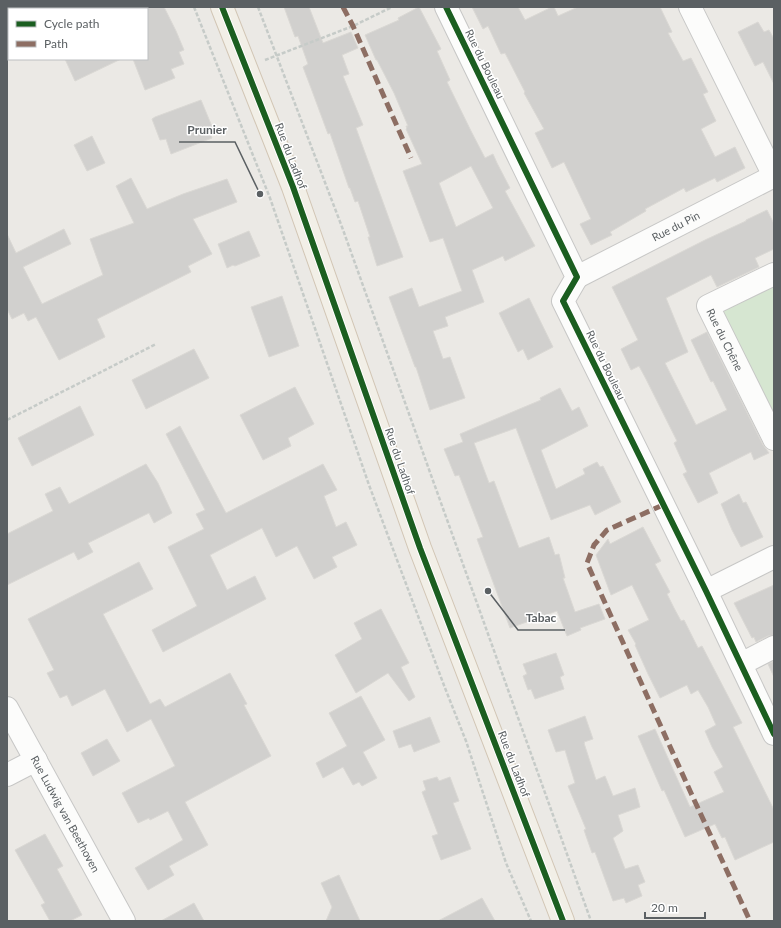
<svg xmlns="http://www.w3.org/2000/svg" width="781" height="928" font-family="Lato,sans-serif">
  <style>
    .green { fill: #d6e6d1 }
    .building { fill: #d1d0ce; stroke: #dad8d4; fill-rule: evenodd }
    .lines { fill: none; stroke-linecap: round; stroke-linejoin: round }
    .minor-casing { stroke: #c7c7c6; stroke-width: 24 }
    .major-casing { stroke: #d2c6b5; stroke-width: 24 }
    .path { stroke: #c6cbc8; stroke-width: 2.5; stroke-dasharray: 4 2; stroke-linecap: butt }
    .minor { stroke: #fcfcfb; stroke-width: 22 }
    .major { stroke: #f2efe7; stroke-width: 22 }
    .quiet { stroke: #8d6e63; stroke-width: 5; stroke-dasharray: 10 5; stroke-linecap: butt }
    .cycleway-casing { stroke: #fff; stroke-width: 8 }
    .cycleway { stroke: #1b5e20; stroke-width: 6 }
    .labels { text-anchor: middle; stroke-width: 3; stroke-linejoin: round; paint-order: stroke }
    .street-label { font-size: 11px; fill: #5b6063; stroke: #fff }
    .leader { fill: none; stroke: #5b6063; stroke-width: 1.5 }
    .callout-dot { fill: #5b6063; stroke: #fff; stroke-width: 1.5 }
    .callout-label { font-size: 12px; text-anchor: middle; font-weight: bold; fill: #5b6063; stroke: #fff; stroke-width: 3; stroke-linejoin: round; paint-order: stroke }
  </style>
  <rect width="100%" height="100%" fill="#ebe9e5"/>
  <path class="green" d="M774 284V423L719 311Z"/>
  <g class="building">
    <path d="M147 7H164L176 31 184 50 179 52 184 64 171 69 175 78 145 90 133 59H147Z"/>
    <path d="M284 7H309L323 43 351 32 358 48 342 55 349 74 343 76 363 125 356 128 403 257 377 266 368 237H370L358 201 355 202 350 188H349L330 133 328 134 311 88 303 67 308 64 298 36 295 37Z"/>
    <path d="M419 7 441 49 437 51 450 80 447 82 471 131 485 158 493 154 497 163 510 188 505 191 535 246 505 261 503 256 472 270 484 302 445 317 448 326 433 331 443 359 450 357 465 398 430 410 416 367H415L411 356 389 297 412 288 419 307 462 291 443 238 430 242 403 171 422 164 406 129 407 128 406 126H408L394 93 377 60H376L365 35 399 20 398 18ZM471 166 493 208 456 227 439 183Z"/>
    <path d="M472 7H518L525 20 552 7H554L558 16 578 7H660L672 32 668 33 683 61 691 58 708 92 703 94 716 121 701 129 715 157 735 147 745 168 717 182 715 178 686 192 684 188 645 209 646 211 610 232 612 235 591 245 580 224 591 219 564 162 552 168 535 133 544 129 524 93 525 92 505 53 501 54 488 26 483 29Z"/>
    <path d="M758 22 764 32 769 30 774 39V84L763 62 755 66 738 32Z"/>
    <path d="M65 59H121L75 81Z"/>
    <path d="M201 100 213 129 209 131 212 138 171 154 166 139 160 140 152 119 155 117Z"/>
    <path d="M92 136 105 163 87 171 74 145Z"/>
    <path d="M131 178 147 209 183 194 227 179 237 202 193 219 212 254 188 266 191 272 97 319 105 337 59 360 36 317 28 321 24 313 12 319 7 309V234L16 253 64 229 71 244 23 267 42 304 103 275 90 239 134 223 116 186Z"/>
    <path d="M767 210 774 224V249L755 258 759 267 717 287 711 275 666 298 688 352 665 363 696 425 727 410 713 381 711 382 691 340 707 332 763 445 769 453 754 460 751 452 709 473 718 493 698 503 683 474 687 472 674 443 677 441 646 379 639 366 631 370 621 349 638 340 612 287 705 240 746 221V220Z"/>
    <path d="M249 231 260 256 235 266 233 265 227 268 218 244Z"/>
    <path d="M282 296 299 346 269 357 251 307Z"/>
    <path d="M529 298 553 347 528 360 523 349 518 352 499 313Z"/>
    <path d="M194 349 209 378 146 409 132 380Z"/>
    <path d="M295 387 314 424 288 438 291 446 263 460 240 415Z"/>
    <path d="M560 388 572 411 579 407 588 426 541 450 556 489 585 474 583 469 597 462 600 467 603 466 621 502 595 515 590 505 551 520 516 428 474 443 489 483 494 481 519 548 549 537 555 555 559 554 565 578H563L575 612 599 604 605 619 580 628 581 630 567 636 557 611 510 628 477 539 483 537 459 475 455 476 444 449 463 442 460 434 541 400 540 398Z"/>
    <path d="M80 406 94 435 32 466 18 438Z"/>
    <path d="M180 426 226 513 323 464 337 490 324 496 336 527 346 522 357 545 332 557 337 567 314 579 297 546 276 557 262 528 210 555 227 590 255 576 266 599 163 652 152 630 197 606 168 547 204 529 196 514 205 510 166 434Z"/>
    <path d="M146 464 158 483 172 513 154 523 149 513 88 543 93 552 78 560 74 552 7 585V534L53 511 45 494 60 487 69 504Z"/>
    <path d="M739 494 743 503 746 502 763 537 741 547 732 530 721 504Z"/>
    <path d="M643 527 661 561 655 564 670 592 667 594 674 608 681 621 684 620 698 648 702 646 742 723 733 727 774 810V842L735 860 725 837 722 838 715 824 685 837 664 790 662 791 638 736 655 729 690 807 724 792 714 772 723 767 712 747 705 731 716 725 708 707 698 690 691 694 687 685 660 698 648 674 635 645 636 644 628 630 649 620 632 585 611 595 596 555 608 539 610 544Z"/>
    <path d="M139 562 153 589 103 614 150 704 160 699 165 707 230 673 247 704 244 705 271 756 185 802 208 845 169 866 174 875 148 890 135 868 183 840 168 811 150 820 149 818 138 823 122 793 175 766 151 719 127 732 105 689 72 706 67 695 60 698 47 673 54 670 28 619Z"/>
    <path d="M774 585V635L768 636 756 642 754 637 752 638 734 603Z"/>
    <path d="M381 609 409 663 401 667 415 697 409 701 388 673 356 693 335 655 362 639 354 623Z"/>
    <path d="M556 653 564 675 560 677 564 689 535 699 531 689 528 690 523 676 527 674 523 664Z"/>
    <path d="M774 661V677L768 664Z"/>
    <path d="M361 696 385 740 363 752 377 778 362 786 359 782 353 785 343 767 323 778 316 763 347 746 329 713Z"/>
    <path d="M585 716 593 739 584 742 585 743H584L596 780 605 776 613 796 635 788 640 807 618 815 623 831 613 838 625 869 638 865 645 882 638 885 642 896 626 903 624 898 613 901 595 852 592 853 584 830 586 829 568 786 575 783 565 750 556 752 548 730Z"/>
    <path d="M430 717 440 742 414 752 411 744 399 748 393 731Z"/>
    <path d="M107 739 120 761 93 776 81 753Z"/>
    <path d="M437 777 439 781 450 777 459 801 453 803 471 849 441 860 432 836 438 834 422 792 426 790 423 781Z"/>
    <path d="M45 834 63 866 57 869 82 915 70 921H50L41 905 45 903 15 850Z"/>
    <path d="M339 875 360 921H326L332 907 321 883Z"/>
    <path d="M482 898 495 921H438Z"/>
    <path d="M194 903 204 921H161Z"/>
  </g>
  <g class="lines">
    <defs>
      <g id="minor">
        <path d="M446 7 577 277 563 301 706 591 774 734"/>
        <path d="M690 7 774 176"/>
        <path id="s1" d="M774 274 708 306 774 439"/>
        <path id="s2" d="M577 277 774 176"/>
        <path d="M706 591 774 557"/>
        <path d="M741 664 774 647"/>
        <path id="s3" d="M7 708 124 921"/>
        <path d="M7 775 36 760"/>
      </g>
      <path id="major" d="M222 7 293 187 420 548 563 921"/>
    </defs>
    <use href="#minor" class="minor-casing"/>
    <use href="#major" class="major-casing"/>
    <g class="path">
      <path d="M194 7 270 198 369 485 445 688 466 741 506 863 531 921"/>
      <path d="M258 7 342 227 591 921"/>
      <path d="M265 60 353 26 392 7"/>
      <path d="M7 420 156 344"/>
    </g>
    <use href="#minor" class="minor"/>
    <use href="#major" class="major"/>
    <g class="quiet">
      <path d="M343 7 353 26 411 158"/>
      <path d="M663 505 607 530 594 545 587 563 691 793 750 921"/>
    </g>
    <defs>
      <g id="cycleway">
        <path d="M222 7 293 187 420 548 563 921"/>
        <path d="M446 7 577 277 563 301 706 591 774 734"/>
      </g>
    </defs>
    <use href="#cycleway" class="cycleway-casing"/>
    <use href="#cycleway" class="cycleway"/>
  </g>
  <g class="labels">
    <g class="street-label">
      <text transform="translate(485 64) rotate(64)" y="4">Rue du Bouleau</text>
      <text transform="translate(291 156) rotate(69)" y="4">Rue du Ladhof</text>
      <text dy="4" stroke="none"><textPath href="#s2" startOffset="111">Rue du Pin</textPath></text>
      <text dy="4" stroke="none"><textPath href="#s1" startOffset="111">Rue du Chêne</textPath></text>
      <text transform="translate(606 365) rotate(64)" y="4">Rue du Bouleau</text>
      <text transform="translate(400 461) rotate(71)" y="4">Rue du Ladhof</text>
      <text transform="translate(514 764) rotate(69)" y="4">Rue du Ladhof</text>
      <text dy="4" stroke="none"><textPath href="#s3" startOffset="121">Rue Ludwig van Beethoven</textPath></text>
    </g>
  </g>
  <path class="leader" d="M260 194L235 142H179M488 591L518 630H565"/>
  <g class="callout-dot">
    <circle cx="260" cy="194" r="4"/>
    <circle cx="488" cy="591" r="4"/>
  </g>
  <g class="callout-label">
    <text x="207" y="134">Prunier</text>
    <text x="541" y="622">Tabac</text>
  </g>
  <rect width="781" height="928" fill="none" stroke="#5b6063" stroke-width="16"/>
  <rect x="8" y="8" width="140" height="52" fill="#ffffff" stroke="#bdbfc1"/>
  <rect x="16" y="21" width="20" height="6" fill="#1b5e20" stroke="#bdbfc1"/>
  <text x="44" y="28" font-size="12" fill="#5b6063">Cycle path</text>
  <rect x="16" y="41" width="20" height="6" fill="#8d6e63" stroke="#bdbfc1"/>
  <text x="44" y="48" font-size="12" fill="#5b6063">Path</text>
  <path d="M645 912v6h60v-6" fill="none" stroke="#5b6063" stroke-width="2"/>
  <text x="651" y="912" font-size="12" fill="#5b6063" stroke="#ffffff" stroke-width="3" paint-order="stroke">20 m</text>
</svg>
